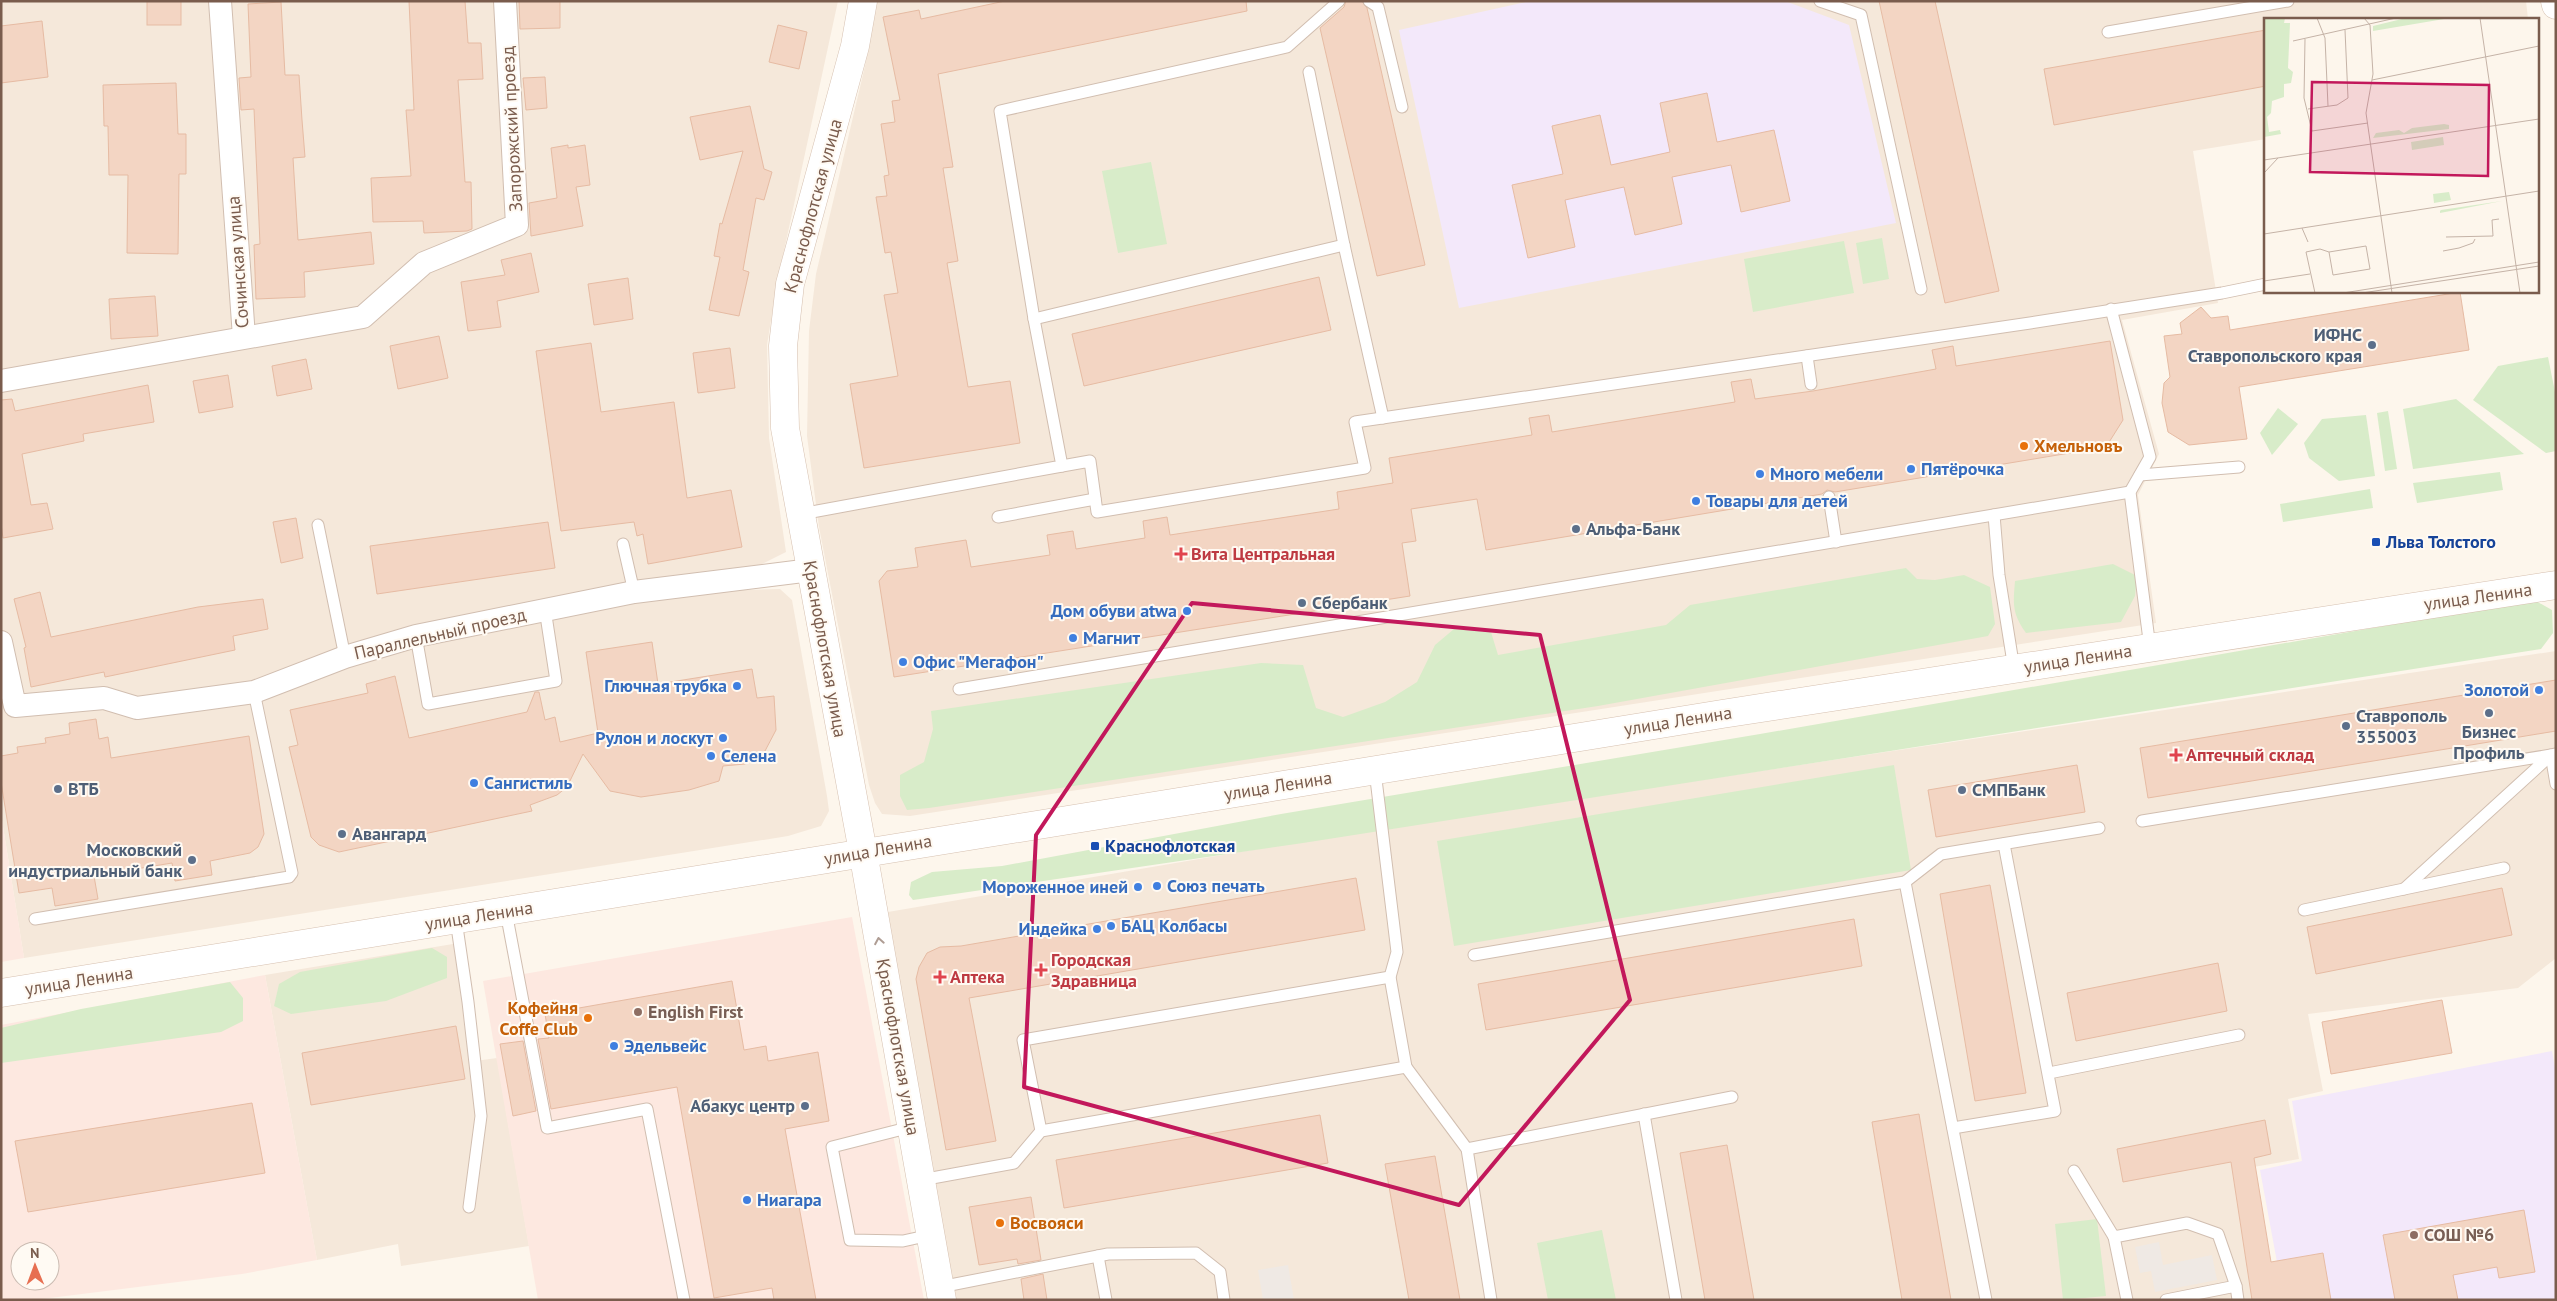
<svg xmlns="http://www.w3.org/2000/svg" width="2557" height="1301" font-family="'PT Sans',sans-serif">
  <style>
    .residential { fill: #f5e8da }
    .commercial { fill: #fde8e0; fill-rule: evenodd }
    .industrial { fill: #efe9e4 }
    .education { fill: #f3e8fa }
    .green { fill: #d8ecc9 }
    .building { fill: #f3d5c3; stroke: #e6bba3 }
    .lines { fill: none; stroke-linecap: round; stroke-linejoin: round }
    .lane-casing { stroke: #d1beb0; stroke-width: 13 }
    .street-casing { stroke: #d1beb0; stroke-width: 24 }
    .secondary-casing { stroke: #d6c0b0; stroke-width: 29 }
    .lane { stroke: #fff; stroke-width: 11 }
    .street { stroke: #fff; stroke-width: 22 }
    .secondary { stroke: #fff; stroke-width: 28 }
    .oneway { stroke: #af9d94 }
    .marked { fill: none; stroke: #c2185b; stroke-width: 4; stroke-linejoin: round }
    .service-dot { fill: #5c6f8a; stroke: #fffaf3; stroke-width: 2 }
    .food-dot { fill: #e8710a; stroke: #fffaf3; stroke-width: 2 }
    .shop-dot { fill: #3f7fe0; stroke: #fffaf3; stroke-width: 2 }
    .transit-dot { fill: #1a4fb4; stroke: #fffaf3; stroke-width: 2 }
    .health-dot { fill: #e0444e; stroke: #fffaf3; stroke-width: 2 }
    .education-dot { fill: #8d6e63; stroke: #fffaf3; stroke-width: 2 }
    .labels { text-anchor: middle; stroke-width: 4; stroke-linejoin: round; paint-order: stroke }
    .street-label { font-size: 18px; fill: #7a5c4d; stroke: #fffaf3 }
    .service-label { font-size: 18px; font-weight: bold; fill: #4e5e75; stroke: #fffaf3; text-anchor: start }
    .food-label { font-size: 18px; font-weight: bold; fill: #c56008; stroke: #fffaf3; text-anchor: start }
    .shop-label { font-size: 18px; font-weight: bold; fill: #366cbe; stroke: #fffaf3; text-anchor: start }
    .transit-label { font-size: 18px; font-weight: bold; fill: #164399; stroke: #fffaf3; text-anchor: start }
    .health-label { font-size: 18px; font-weight: bold; fill: #be3a42; stroke: #fffaf3; text-anchor: start }
    .education-label { font-size: 18px; font-weight: bold; fill: #785e54; stroke: #fffaf3; text-anchor: start }
    .inset-road { fill: none; stroke: #c5b3a7; stroke-width: 1 }
    .view { fill: #c2185b; fill-opacity: 0.15; stroke: #c2185b; stroke-width: 2.5 }
    .inset-edge { fill: none; stroke: #7a5c4d; stroke-width: 2.5 }
  </style>
  <rect width="100%" height="100%" fill="#fdf6ec"/>
  <g class="residential">
    <path d="M1 1H838L777 283 767 345 769 438 786 552 760 565 741 567 745 590 780 589 792 600 827 796 829 811 821 826 788 836 24 958 1 814Z"/>
    <path d="M877 1H2526L2528 19H2266V139L2193 151 2218 303 2122 320 2159 454 2138 495 2156 623 910 816 882 814 875 803 869 785 819 527 807 436 809 331 816 274 865 66Z"/>
    <path d="M2556 651V958L2518 988 2308 1014 2323 1091 2288 1099 2299 1159 2236 1170 2259 1300H953L888 912 1368 830Z"/>
    <path d="M459 943 475 1061 497 1058 529 1246 401 1266 398 1244 317 1260 265 975Z"/>
  </g>
  <g class="commercial">
    <path d="M1 814 24 958 1 962Z"/>
    <path d="M852 917 924 1300H538L483 981Z"/>
    <path d="M265 975 317 1260 242 1274 34 1300H1V1025ZM20 1251H50V1281H20Z"/>
  </g>
  <g class="industrial">
    <path d="M2159 1242 2163 1265 2212 1255 2217 1280 2155 1292 2151 1271 2140 1273 2135 1247Z"/>
    <path d="M1288 1265 1294 1300H1263L1258 1270Z"/>
  </g>
  <g class="education">
    <path d="M1530 1H1785L1849 25 1896 223 1459 308 1399 30Z"/>
    <path d="M2552 1051 2556 1073V1300H2284L2260 1170 2302 1161 2292 1101Z"/>
  </g>
  <g class="green">
    <path d="M1151 162 1167 244 1118 253 1102 171Z"/>
    <path d="M1882 238 1889 279 1863 284 1856 243Z"/>
    <path d="M1844 241 1854 293 1753 312 1744 259Z"/>
    <path d="M2548 357 2556 397V451L2546 453 2473 400 2498 366Z"/>
    <path d="M2456 399 2524 454 2413 469 2403 409Z"/>
    <path d="M2278 408 2298 424 2272 455 2260 433Z"/>
    <path d="M2388 411 2397 469 2385 471 2377 413Z"/>
    <path d="M2366 415 2375 476 2339 481 2309 458 2304 443 2322 419Z"/>
    <path d="M2500 472 2503 490 2417 503 2413 483Z"/>
    <path d="M2370 489 2373 508 2283 522 2280 504Z"/>
    <path d="M2113 564 2137 576 2135 596 2121 622 2026 633C2012 613 2013 605 2015 581Z"/>
    <path d="M1906 568 1917 579 1935 580 1964 575 1990 587 1995 624 1988 636 1598 706 929 808 907 810 900 796V775L924 762 933 729 931 711 1261 663 1303 665 1316 708 1343 717 1385 702 1417 682 1435 645 1454 629 1491 632 1498 655 1666 625 1690 605Z"/>
    <path d="M2534 600 2552 610 2553 633 2541 649 1303 843 913 900 909 895 911 882 932 872 1002 866 1281 814 1760 734Z"/>
    <path d="M1894 765 1911 870 1454 946 1437 841Z"/>
    <path d="M432 948 447 957V978L386 1001 291 1014 274 1006 279 984 300 972Z"/>
    <path d="M230 982 243 998V1021L221 1032 1 1063V1028L81 1009Z"/>
    <path d="M2097 1219 2106 1296 2063 1300 2055 1224Z"/>
    <path d="M1602 1230 1616 1300H1548L1537 1243Z"/>
  </g>
  <g class="building">
    <rect x="147" y="1" width="34" height="24"/>
    <path d="M409 1H465L468 43H481L483 79 458 80 465 182H471L472 229 467 231 424 233 423 221 373 222 371 178 411 176 406 110H414Z"/>
    <path d="M519 1H560V28L520 29Z"/>
    <path d="M1005 1H1246L1247 11 938 74 953 167 943 168 958 261 947 263 968 387 1010 381 1020 443 864 468 850 384 898 376 884 295 898 293 891 252 885 253 876 197 887 196 884 176 889 175 881 124 895 122 892 101 900 100 883 17 919 10 921 19Z"/>
    <path d="M1346 1H1362L1367 8 1425 265 1377 276 1320 28 1344 7Z"/>
    <path d="M1879 1H1935L1999 291 1945 303Z"/>
    <path d="M281 2 285 75H299L302 120 305 157 293 158 298 240 371 232 374 264 304 272 305 297 256 299 254 245 260 244 254 109 241 110 239 78 251 77 248 4Z"/>
    <path d="M42 21 48 77 1 83V26Z"/>
    <path d="M778 25 807 32 799 69 769 62Z"/>
    <path d="M2266 30V86L2054 125 2044 69Z"/>
    <path d="M545 77 547 108 526 110 523 78Z"/>
    <path d="M176 83 178 134H186V174H179L178 254 127 253 128 175H109L108 126H104L103 85Z"/>
    <path d="M1707 93 1717 142 1774 130 1790 201 1741 212 1731 165 1672 177 1682 224 1635 235 1624 187 1565 200 1575 247 1528 258 1512 185 1563 174 1552 126 1600 115 1611 165 1670 152 1660 103Z"/>
    <path d="M750 106 764 169 772 172 764 200 756 198 743 270 749 272 739 316 709 310 720 257 714 256 720 223 722 224 743 151 700 160 690 117Z"/>
    <path d="M568 145V148L585 145 590 185 576 187 583 226 531 236 529 203 557 198 551 148Z"/>
    <path d="M531 253 539 292 497 301 501 327 468 331 461 282 505 275 501 260Z"/>
    <path d="M1319 277 1331 330 1084 386 1072 334Z"/>
    <path d="M628 278 633 319 594 325 588 284Z"/>
    <path d="M2460 292 2469 350 2239 387 2247 439 2189 445 2168 432 2162 403 2164 383 2170 377 2164 336 2182 334 2180 323 2201 307 2211 318 2228 316 2230 330Z"/>
    <path d="M155 296 158 336 111 339 109 299Z"/>
    <path d="M439 336 448 378 398 389 390 346Z"/>
    <path d="M2110 341 2123 420 2106 447 1835 492 1827 490 1822 494 1486 550 1477 499 1411 509 1416 541 1402 543 1410 596 894 677 879 581 887 571 918 567 915 548 966 540 971 567 1050 555 1047 535 1073 531 1076 549 1145 538 1143 521 1167 517 1170 535 1339 509 1337 492 1393 483 1389 458 1532 435 1529 418 1549 415 1552 432 1735 402 1731 382 1751 379 1755 399 1813 391 1936 369 1932 350 1953 346 1956 366Z"/>
    <path d="M591 343 601 412 674 402 687 498 731 490 742 547 648 564 643 534 637 536 634 522 561 531 536 351Z"/>
    <path d="M730 348 735 388 698 393 693 353Z"/>
    <path d="M306 359 312 389 277 396 272 366Z"/>
    <path d="M228 375 233 407 199 413 193 381Z"/>
    <path d="M148 385 154 422 83 434 84 441 22 454 31 505 47 503 53 529 3 538 1 524V400L12 399 15 411Z"/>
    <path d="M296 518 303 558 281 563 273 522Z"/>
    <path d="M548 522 555 568 377 594 370 546Z"/>
    <path d="M40 592 51 637 198 607 263 599 268 629 233 636 235 650 105 677 104 672 31 687 24 648 26 647 14 599Z"/>
    <path d="M652 642 658 684 752 669 757 698 774 696 776 730 765 751 745 764 723 766 719 781 689 790 641 797 610 791 583 754 567 787 557 795 530 805 532 811 339 852 319 845 311 837 289 747 298 745 290 710 368 693 366 684 395 676 409 738 527 712 535 692H539L545 720 555 717 560 742 598 733 586 652Z"/>
    <path d="M2556 680V731L2148 798 2140 748Z"/>
    <path d="M96 719 99 739 108 737 111 758 249 736 264 834 258 847 250 853 210 861 212 875 175 881 172 863 94 876 98 899 55 906 52 888 19 893 1 782V756L18 753 17 747 46 743 45 738 70 734 69 723Z"/>
    <path d="M2077 765 2085 812 1936 837 1928 790Z"/>
    <path d="M1356 878 1365 930 969 998 996 1141 946 1150 916 979 919 967 927 953 940 947 961 946Z"/>
    <path d="M1990 885 2026 1093 1975 1101 1940 894Z"/>
    <path d="M2502 888 2512 935 2316 974 2307 927Z"/>
    <path d="M1854 919 1862 966 1486 1030 1478 984Z"/>
    <path d="M2218 963 2227 1011 2076 1041 2067 993Z"/>
    <path d="M732 981 744 1050 766 1046 768 1061 818 1052 829 1121 785 1129 816 1300H774L772 1288 714 1298 677 1087 551 1109 538 1039 549 1038 545 1014Z"/>
    <path d="M2442 1000 2452 1053 2331 1074 2322 1022Z"/>
    <path d="M456 1026 465 1079 311 1105 302 1053Z"/>
    <path d="M523 1041 536 1111 513 1116 500 1044Z"/>
    <path d="M252 1103 265 1173 28 1212 15 1141Z"/>
    <path d="M1919 1114 1925 1150 1951 1300H1902L1872 1122Z"/>
    <path d="M1320 1115 1328 1163 1064 1208 1056 1160Z"/>
    <path d="M2265 1120 2271 1154 2254 1158 2271 1262 2323 1253 2331 1300H2252L2231 1162 2123 1182 2117 1149Z"/>
    <path d="M1727 1145 1754 1300H1705L1680 1153Z"/>
    <path d="M1435 1156 1460 1300H1409L1385 1164Z"/>
    <path d="M1031 1197 1041 1260 1018 1264 1017 1259 979 1265 969 1207Z"/>
    <path d="M2524 1210 2535 1272 2499 1278 2497 1267 2453 1275 2458 1300H2395L2383 1235Z"/>
    <path d="M1043 1274 1047 1300H1024L1021 1279Z"/>
  </g>
  <g class="lines">
    <defs>
      <g id="lane">
        <path d="M1369 1 1378 7 1402 107"/>
        <path d="M1820 1 1861 15 1921 289"/>
        <path d="M2108 32 2288 1"/>
        <path d="M1344 245 1383 418"/>
        <path d="M2111 309 2150 457 2130 492 2150 648"/>
        <path d="M1034 319 1344 245 1309 72"/>
        <path d="M1807 356 1811 384"/>
        <path d="M1062 466 1090 461 1097 512 1365 468 1355 422 2030 323 2222 293 2266 284"/>
        <path d="M2140 475 2239 467"/>
        <path d="M1829 497 1836 542"/>
        <path d="M801 514 1062 466 1034 319 1000 111 1287 47 1339 1"/>
        <path d="M1994 515 1999 575 2014 669"/>
        <path d="M998 517 1095 499"/>
        <path d="M318 525 345 657"/>
        <path d="M623 544 634 592"/>
        <path d="M416 636 428 704 556 681 545 609"/>
        <path d="M959 689 2130 492"/>
        <path d="M2555 754 2551 755 2556 784"/>
        <path d="M2142 821 2551 755 2404 889"/>
        <path d="M2304 910 2504 868"/>
        <path d="M506 912 547 1128 647 1109 684 1300"/>
        <path d="M35 919 289 877 292 873 254 692"/>
        <path d="M456 920 468 1002 481 1116 469 1207"/>
        <path d="M1474 955 1905 882"/>
        <path d="M1406 1067 1467 1149 1491 1300"/>
        <path d="M2049 1073 2239 1035"/>
        <path d="M1644 1114 1676 1300"/>
        <path d="M911 1127 832 1147 850 1240 903 1241 930 1235"/>
        <path d="M1953 1128 2055 1111 2004 844"/>
        <path d="M1041 1131 1023 1040 1390 977"/>
        <path d="M1467 1149 1732 1097"/>
        <path d="M2074 1171 2114 1237 2187 1223 2218 1234 2236 1286"/>
        <path d="M921 1180 1014 1163 1041 1131 1406 1067 1390 977 1397 952 1375 771"/>
        <path d="M2114 1237 2127 1300"/>
        <path d="M1098 1256 1106 1300"/>
        <path d="M940 1287 1108 1254 1196 1253 1220 1272 1224 1300"/>
        <path d="M1986 1300 1905 882 1941 854 2099 828"/>
        <path d="M2166 1300 2236 1286 2238 1300"/>
      </g>
      <g id="street">
        <path d="M220 1 244 337"/>
        <path d="M1 381 363 317 424 263 517 225 505 1"/>
        <path d="M1 642 15 706 104 698 137 708 254 692 345 657 416 636 634 592 811 570"/>
      </g>
      <g id="secondary">
        <path d="M863 1 855 46 790 284 783 346 785 428 863 852 942 1300"/>
        <path d="M2555 1 2556 5"/>
        <path d="M1 993 1722 714 2556 585"/>
      </g>
    </defs>
    <use href="#lane" class="lane-casing"/>
    <use href="#street" class="street-casing"/>
    <use href="#secondary" class="secondary-casing"/>
    <use href="#lane" class="lane"/>
    <use href="#street" class="street"/>
    <use href="#secondary" class="secondary"/>
  </g>
  <defs><path id="oneway-chevron" d="M-2-3.5L2.5 0L-2 3.5" fill="none" stroke-width="1.6" stroke-linecap="round" stroke-linejoin="round" transform="scale(1.25)"/></defs>
  <use class="oneway" href="#oneway-chevron" transform="translate(879 941) rotate(-100)"/>
  <path class="marked" d="M1192 603 1540 635 1630 1000 1459 1205 1024 1087 1036 835Z"/>
  <g class="service-dot">
    <circle cx="2372" cy="345" r="5"/>
    <circle cx="1576" cy="529" r="5"/>
    <circle cx="1302" cy="603" r="5"/>
    <circle cx="2489" cy="713" r="5"/>
    <circle cx="2346" cy="726" r="5"/>
    <circle cx="58" cy="789" r="5"/>
    <circle cx="1962" cy="790" r="5"/>
    <circle cx="342" cy="834" r="5"/>
    <circle cx="192" cy="860" r="5"/>
    <circle cx="805" cy="1106" r="5"/>
  </g>
  <g class="food-dot">
    <circle cx="2024" cy="446" r="5"/>
    <circle cx="588" cy="1018" r="5"/>
    <circle cx="1000" cy="1223" r="5"/>
  </g>
  <g class="shop-dot">
    <circle cx="1911" cy="469" r="5"/>
    <circle cx="1760" cy="474" r="5"/>
    <circle cx="1696" cy="501" r="5"/>
    <circle cx="1187" cy="611" r="5"/>
    <circle cx="1073" cy="638" r="5"/>
    <circle cx="903" cy="662" r="5"/>
    <circle cx="737" cy="686" r="5"/>
    <circle cx="2539" cy="690" r="5"/>
    <circle cx="723" cy="738" r="5"/>
    <circle cx="711" cy="756" r="5"/>
    <circle cx="474" cy="783" r="5"/>
    <circle cx="1157" cy="886" r="5"/>
    <circle cx="1138" cy="887" r="5"/>
    <circle cx="1111" cy="926" r="5"/>
    <circle cx="1097" cy="929" r="5"/>
    <circle cx="614" cy="1046" r="5"/>
    <circle cx="747" cy="1200" r="5"/>
  </g>
  <g class="transit-dot">
    <rect x="2371" y="537" width="10" height="10" rx="2.5"/>
    <rect x="1090" y="841" width="10" height="10" rx="2.5"/>
  </g>
  <g class="health-dot">
    <path d="M1178.5 546.5h5v5h5v5h-5v5h-5v-5h-5v-5h5z"/>
    <path d="M2173.5 747.5h5v5h5v5h-5v5h-5v-5h-5v-5h5z"/>
    <path d="M1038.5 962.5h5v5h5v5h-5v5h-5v-5h-5v-5h5z"/>
    <path d="M937.5 969.5h5v5h5v5h-5v5h-5v-5h-5v-5h5z"/>
  </g>
  <g class="education-dot">
    <circle cx="638" cy="1012" r="5"/>
    <circle cx="2414" cy="1235" r="5"/>
  </g>
  <g class="labels">
    <g class="street-label">
      <text transform="translate(512 129) rotate(-93)" y="6">Запорожский проезд</text>
      <text transform="translate(813 206) rotate(-75)" y="6">Краснофлотская улица</text>
      <text transform="translate(238 262) rotate(-94)" y="6">Сочинская улица</text>
      <text transform="translate(2478 597) rotate(-8)" y="6">улица Ленина</text>
      <text transform="translate(440 634) rotate(-13)" y="6">Параллельный проезд</text>
      <text transform="translate(825 649) rotate(80)" y="6">Краснофлотская улица</text>
      <text transform="translate(2078 659) rotate(-9)" y="6">улица Ленина</text>
      <text transform="translate(1678 721) rotate(-9)" y="6">улица Ленина</text>
      <text transform="translate(1278 786) rotate(-9)" y="6">улица Ленина</text>
      <text transform="translate(878 850) rotate(-10)" y="6">улица Ленина</text>
      <text transform="translate(479 916) rotate(-9)" y="6">улица Ленина</text>
      <text transform="translate(79 981) rotate(-9)" y="6">улица Ленина</text>
      <text transform="translate(898 1047) rotate(80)" y="6">Краснофлотская улица</text>
    </g>
    <g class="service-label">
      <text x="2362" y="341" text-anchor="end">ИФНС<tspan x="2362" dy="21">Ставропольского края</tspan></text>
      <text x="1586" y="535">Альфа-Банк</text>
      <text x="1312" y="609">Сбербанк</text>
      <text x="2356" y="722">Ставрополь<tspan x="2356" dy="21">355003</tspan></text>
      <text x="2489" y="738" text-anchor="middle">Бизнес<tspan x="2489" dy="21">Профиль</tspan></text>
      <text x="68" y="795">ВТБ</text>
      <text x="1972" y="796">СМПБанк</text>
      <text x="352" y="840">Авангард</text>
      <text x="182" y="856" text-anchor="end">Московский<tspan x="182" dy="21">индустриальный банк</tspan></text>
      <text x="795" y="1112" text-anchor="end">Абакус центр</text>
    </g>
    <g class="food-label">
      <text x="2034" y="452">Хмельновъ</text>
      <text x="578" y="1014" text-anchor="end">Кофейня<tspan x="578" dy="21">Coffe Club</tspan></text>
      <text x="1010" y="1229">Восвояси</text>
    </g>
    <g class="shop-label">
      <text x="1921" y="475">Пятёрочка</text>
      <text x="1770" y="480">Много мебели</text>
      <text x="1706" y="507">Товары для детей</text>
      <text x="1177" y="617" text-anchor="end">Дом обуви atwa</text>
      <text x="1083" y="644">Магнит</text>
      <text x="913" y="668">Офис "Мегафон"</text>
      <text x="727" y="692" text-anchor="end">Глючная трубка</text>
      <text x="2529" y="696" text-anchor="end">Золотой</text>
      <text x="713" y="744" text-anchor="end">Рулон и лоскут</text>
      <text x="721" y="762">Селена</text>
      <text x="484" y="789">Сангистиль</text>
      <text x="1167" y="892">Союз печать</text>
      <text x="1128" y="893" text-anchor="end">Мороженное иней</text>
      <text x="1121" y="932">БАЦ Колбасы</text>
      <text x="1087" y="935" text-anchor="end">Индейка</text>
      <text x="624" y="1052">Эдельвейс</text>
      <text x="757" y="1206">Ниагара</text>
    </g>
    <g class="transit-label">
      <text x="2386" y="548">Льва Толстого</text>
      <text x="1105" y="852">Краснофлотская</text>
    </g>
    <g class="health-label">
      <text x="1191" y="560">Вита Центральная</text>
      <text x="2186" y="761">Аптечный склад</text>
      <text x="1051" y="966">Городская<tspan x="1051" dy="21">Здравница</tspan></text>
      <text x="950" y="983">Аптека</text>
    </g>
    <g class="education-label">
      <text x="648" y="1018">English First</text>
      <text x="2424" y="1241">СОШ №6</text>
    </g>
  </g>
  <g transform="translate(2264 18)">
    <rect width="275" height="275" fill="#fdf6ec"/>
    <path d="M0 0H21L20 5H26L24 50 29 54 27 65 20 66V79L8 83 7 95 3 99 5 114 16 112 17 116 0 119ZM142 0H180V1L109 13V8ZM180 106 185 107V111L109 120 112 115 135 112 140 115 148 110ZM179 119 180 127 148 132 147 124ZM185 174 187 182 170 185 169 176ZM238 183 176 195V193L177 192Z" fill="#d8ecc9"/>
    <path class="inset-road" d="M53 0 61 20 64 88M100 0 106 7 109 56 102 95 128 275M216 0 256 275M41 21 40 80 48 113 104 105M29 23 132 0M108 62 275 28M44 91 73 87 84 80 81 12M0 142 275 101M0 155 14 140M38 210 44 224M0 216 275 173M182 219 229 218 228 202 235 201M102 228 106 251 69 257 65 234ZM179 233 195 230 209 225 211 221M0 263 46 256M51 275 42 234 56 231 65 234M79 275 275 244M98 275 275 248"/>
    <path class="view" d="M48 64 225 67 224 158 46 154Z"/>
    <rect width="275" height="275" class="inset-edge"/>
  </g>
  <rect width="2557" height="1301" fill="none" stroke="#7a5c4d" stroke-width="5"/>
  <g transform="translate(35 1266) rotate(359)"><circle r="24" fill="#fffaf3" stroke="#cabbb1"/>
  <path d="M0-4L9 19L0 12L-9 19Z" fill="#e76f51"/>
  <text y="-8" font-size="14" font-weight="bold" text-anchor="middle" fill="#7a5c4d">N</text>
  </g>
</svg>
